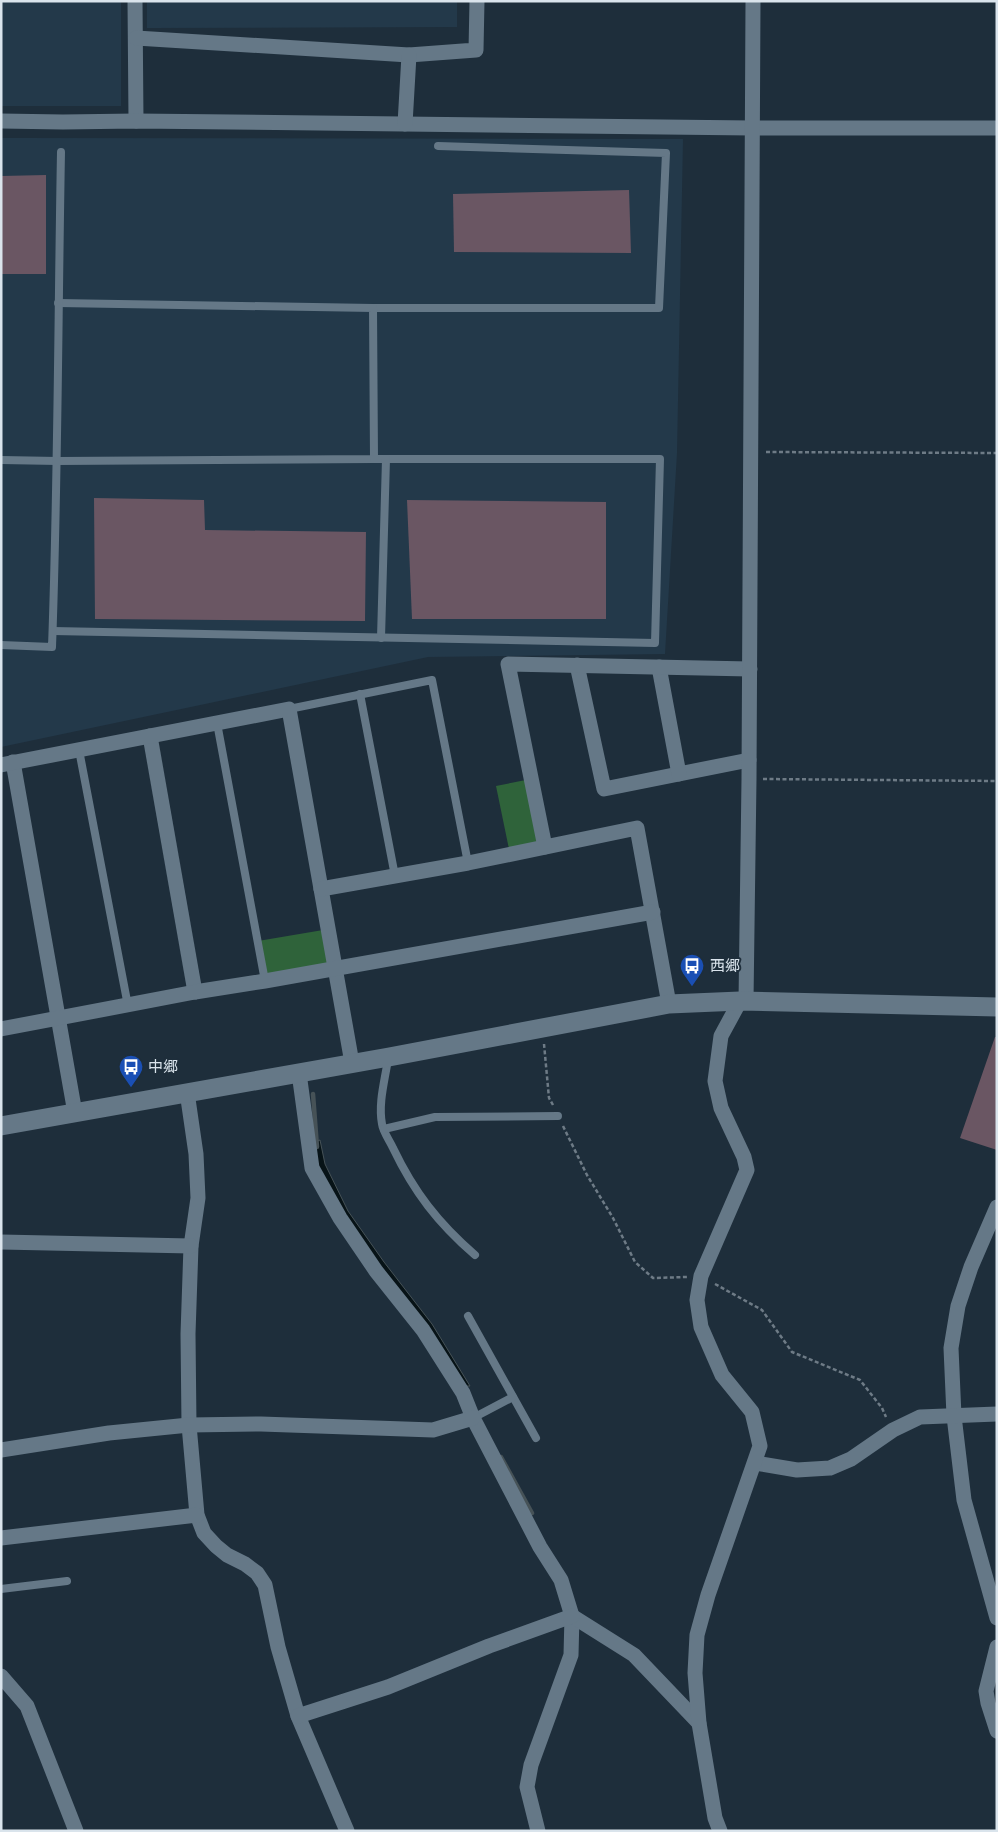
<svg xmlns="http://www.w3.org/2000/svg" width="998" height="1832" font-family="'Titillium Web','Noto Sans JP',sans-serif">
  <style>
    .built { fill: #23394a }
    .green { fill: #2f633a }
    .water { fill: #071317; stroke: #465257 }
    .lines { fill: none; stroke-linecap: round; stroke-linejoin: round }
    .stream { stroke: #465257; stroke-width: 4.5 }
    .building { fill: #6a5663 }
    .path { stroke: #6e7b86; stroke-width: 2.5; stroke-dasharray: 4 2.5; stroke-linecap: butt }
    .service { stroke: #657887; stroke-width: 8 }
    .minor { stroke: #657887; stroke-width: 15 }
    .tertiary { stroke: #657887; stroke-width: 19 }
    .labels { text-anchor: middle; stroke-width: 4; stroke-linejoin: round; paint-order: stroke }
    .poi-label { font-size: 15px; fill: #dae4ec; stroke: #1e2e3b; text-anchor: start }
  </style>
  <rect width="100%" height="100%" fill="#1e2e3b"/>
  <g class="built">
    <rect x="1" y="1" width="120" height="105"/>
    <path d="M147 1H457V27L147 28Z"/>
    <path d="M1 138 683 139 677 453 665 654 428 657 1 747Z"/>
  </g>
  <g class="green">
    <path d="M531 779 545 847 510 854 496 786Z"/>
    <path d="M329 929 336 969 265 981 258 941Z"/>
  </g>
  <path class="water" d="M320 1140 325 1164 348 1211 384 1262 432 1324 470 1386H462L376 1264 317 1168 312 1143Z"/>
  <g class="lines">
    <g class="stream">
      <path d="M313 1094 317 1147"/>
      <path d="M501 1457 532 1513"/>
    </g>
  </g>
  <g class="building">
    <path d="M46 175V274H1V176Z"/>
    <path d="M629 190 631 253 454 252 453 194Z"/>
    <path d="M94 498 204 500 205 530 366 532 365 621 95 619Z"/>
    <path d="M407 500 606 502V619H412Z"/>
    <path d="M995 1037H997V1150L960 1138Z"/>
  </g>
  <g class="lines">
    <g class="path">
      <path d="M766 452 997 453"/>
      <path d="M763 779 997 781"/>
      <path d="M544 1044 549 1098 553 1105"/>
      <path d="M563 1126 587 1175 613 1218 635 1262 653 1278 687 1277"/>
      <path d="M715 1284 762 1310 792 1352 860 1380 882 1408 886 1417"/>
    </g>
    <g class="service">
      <path d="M373 308H659L666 153 438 146"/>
      <path d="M1 460 58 461 374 459 373 308 58 303"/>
      <path d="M53 631 655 643 660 459H374"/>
      <path d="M381 638 386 459"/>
      <path d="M1 645 52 647C58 482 58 317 61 152"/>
      <path d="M360 694 395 876"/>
      <path d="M289 709 432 680 468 863"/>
      <path d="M217 723 265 981"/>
      <path d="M79 750 128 1006"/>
      <path d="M388 1059C385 1080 378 1103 382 1124 383 1132 390 1141 393 1148 414 1192 438 1223 475 1255"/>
      <path d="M384 1129 435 1117 558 1116"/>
      <path d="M468 1316 536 1438"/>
      <path d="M473 1418 513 1397"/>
      <path d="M1 1589 67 1581"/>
    </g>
    <g class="minor">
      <path d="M135 1 136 121"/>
      <path d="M136 38 409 55 476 50 477 1"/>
      <path d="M1 121 63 122 136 121 752 128H997"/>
      <path d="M405 124 409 55"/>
      <path d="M577 665 604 789 749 760"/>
      <path d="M659 667 679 774"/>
      <path d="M150 736 195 992"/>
      <path d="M13 762 75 1113"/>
      <path d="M1 765 289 709 352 1063"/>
      <path d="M545 847 508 664 750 669"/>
      <path d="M321 889 468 863 637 828 669 1004"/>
      <path d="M746 1001 749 779 753 1"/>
      <path d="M1 1029 195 992 265 981 653 912"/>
      <path d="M299 1073 312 1168 340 1218 376 1271 423 1330 463 1393 473 1418 540 1547 561 1580 572 1616 571 1655 531 1765 527 1787 538 1831"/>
      <path d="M187 1092 196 1154 198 1198 191 1246 188 1334 189 1425 197 1515 204 1533 216 1546 227 1555 245 1564 257 1573 265 1585 278 1647 298 1716 347 1831"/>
      <path d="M997 1207 971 1267 958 1306 951 1348 954 1416 964 1500 997 1618"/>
      <path d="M1 1242 191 1246"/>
      <path d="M1 1450 109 1433 189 1425 261 1424 433 1430 473 1418"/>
      <path d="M755 1463 797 1470 830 1468 851 1459 893 1430 920 1417 997 1414"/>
      <path d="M1 1538 197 1515"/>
      <path d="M572 1616 634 1655 699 1723"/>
      <path d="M997 1647 986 1691 988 1703 997 1731"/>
      <path d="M1 1676 27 1706 76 1831"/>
      <path d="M298 1716 388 1687 489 1646 572 1616"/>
      <path d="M720 1831 715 1818 699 1723 695 1673 697 1635 708 1595 760 1446 752 1412 722 1375 701 1327 697 1300 701 1276 747 1170 744 1157 721 1108 715 1081 721 1036 740 1001"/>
    </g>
    <path class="tertiary" d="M1 1126 389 1057 669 1004 740 1001 997 1007"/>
  </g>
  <defs>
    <symbol id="bus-pin" viewBox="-11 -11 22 30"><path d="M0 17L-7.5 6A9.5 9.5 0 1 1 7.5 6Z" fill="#1a4fb4" stroke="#1e2e3b"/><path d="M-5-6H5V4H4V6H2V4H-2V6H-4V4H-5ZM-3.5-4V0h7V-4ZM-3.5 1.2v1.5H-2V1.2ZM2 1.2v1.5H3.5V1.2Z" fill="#fff"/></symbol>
  </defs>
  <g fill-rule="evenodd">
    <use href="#bus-pin" x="678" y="952" width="28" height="38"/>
    <use href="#bus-pin" x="117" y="1053" width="28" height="38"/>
  </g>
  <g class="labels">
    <g class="poi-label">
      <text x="710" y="971">西郷</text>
      <text x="148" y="1072">中郷</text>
    </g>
  </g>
  <rect width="998" height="1832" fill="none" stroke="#dae4ec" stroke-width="5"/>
</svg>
